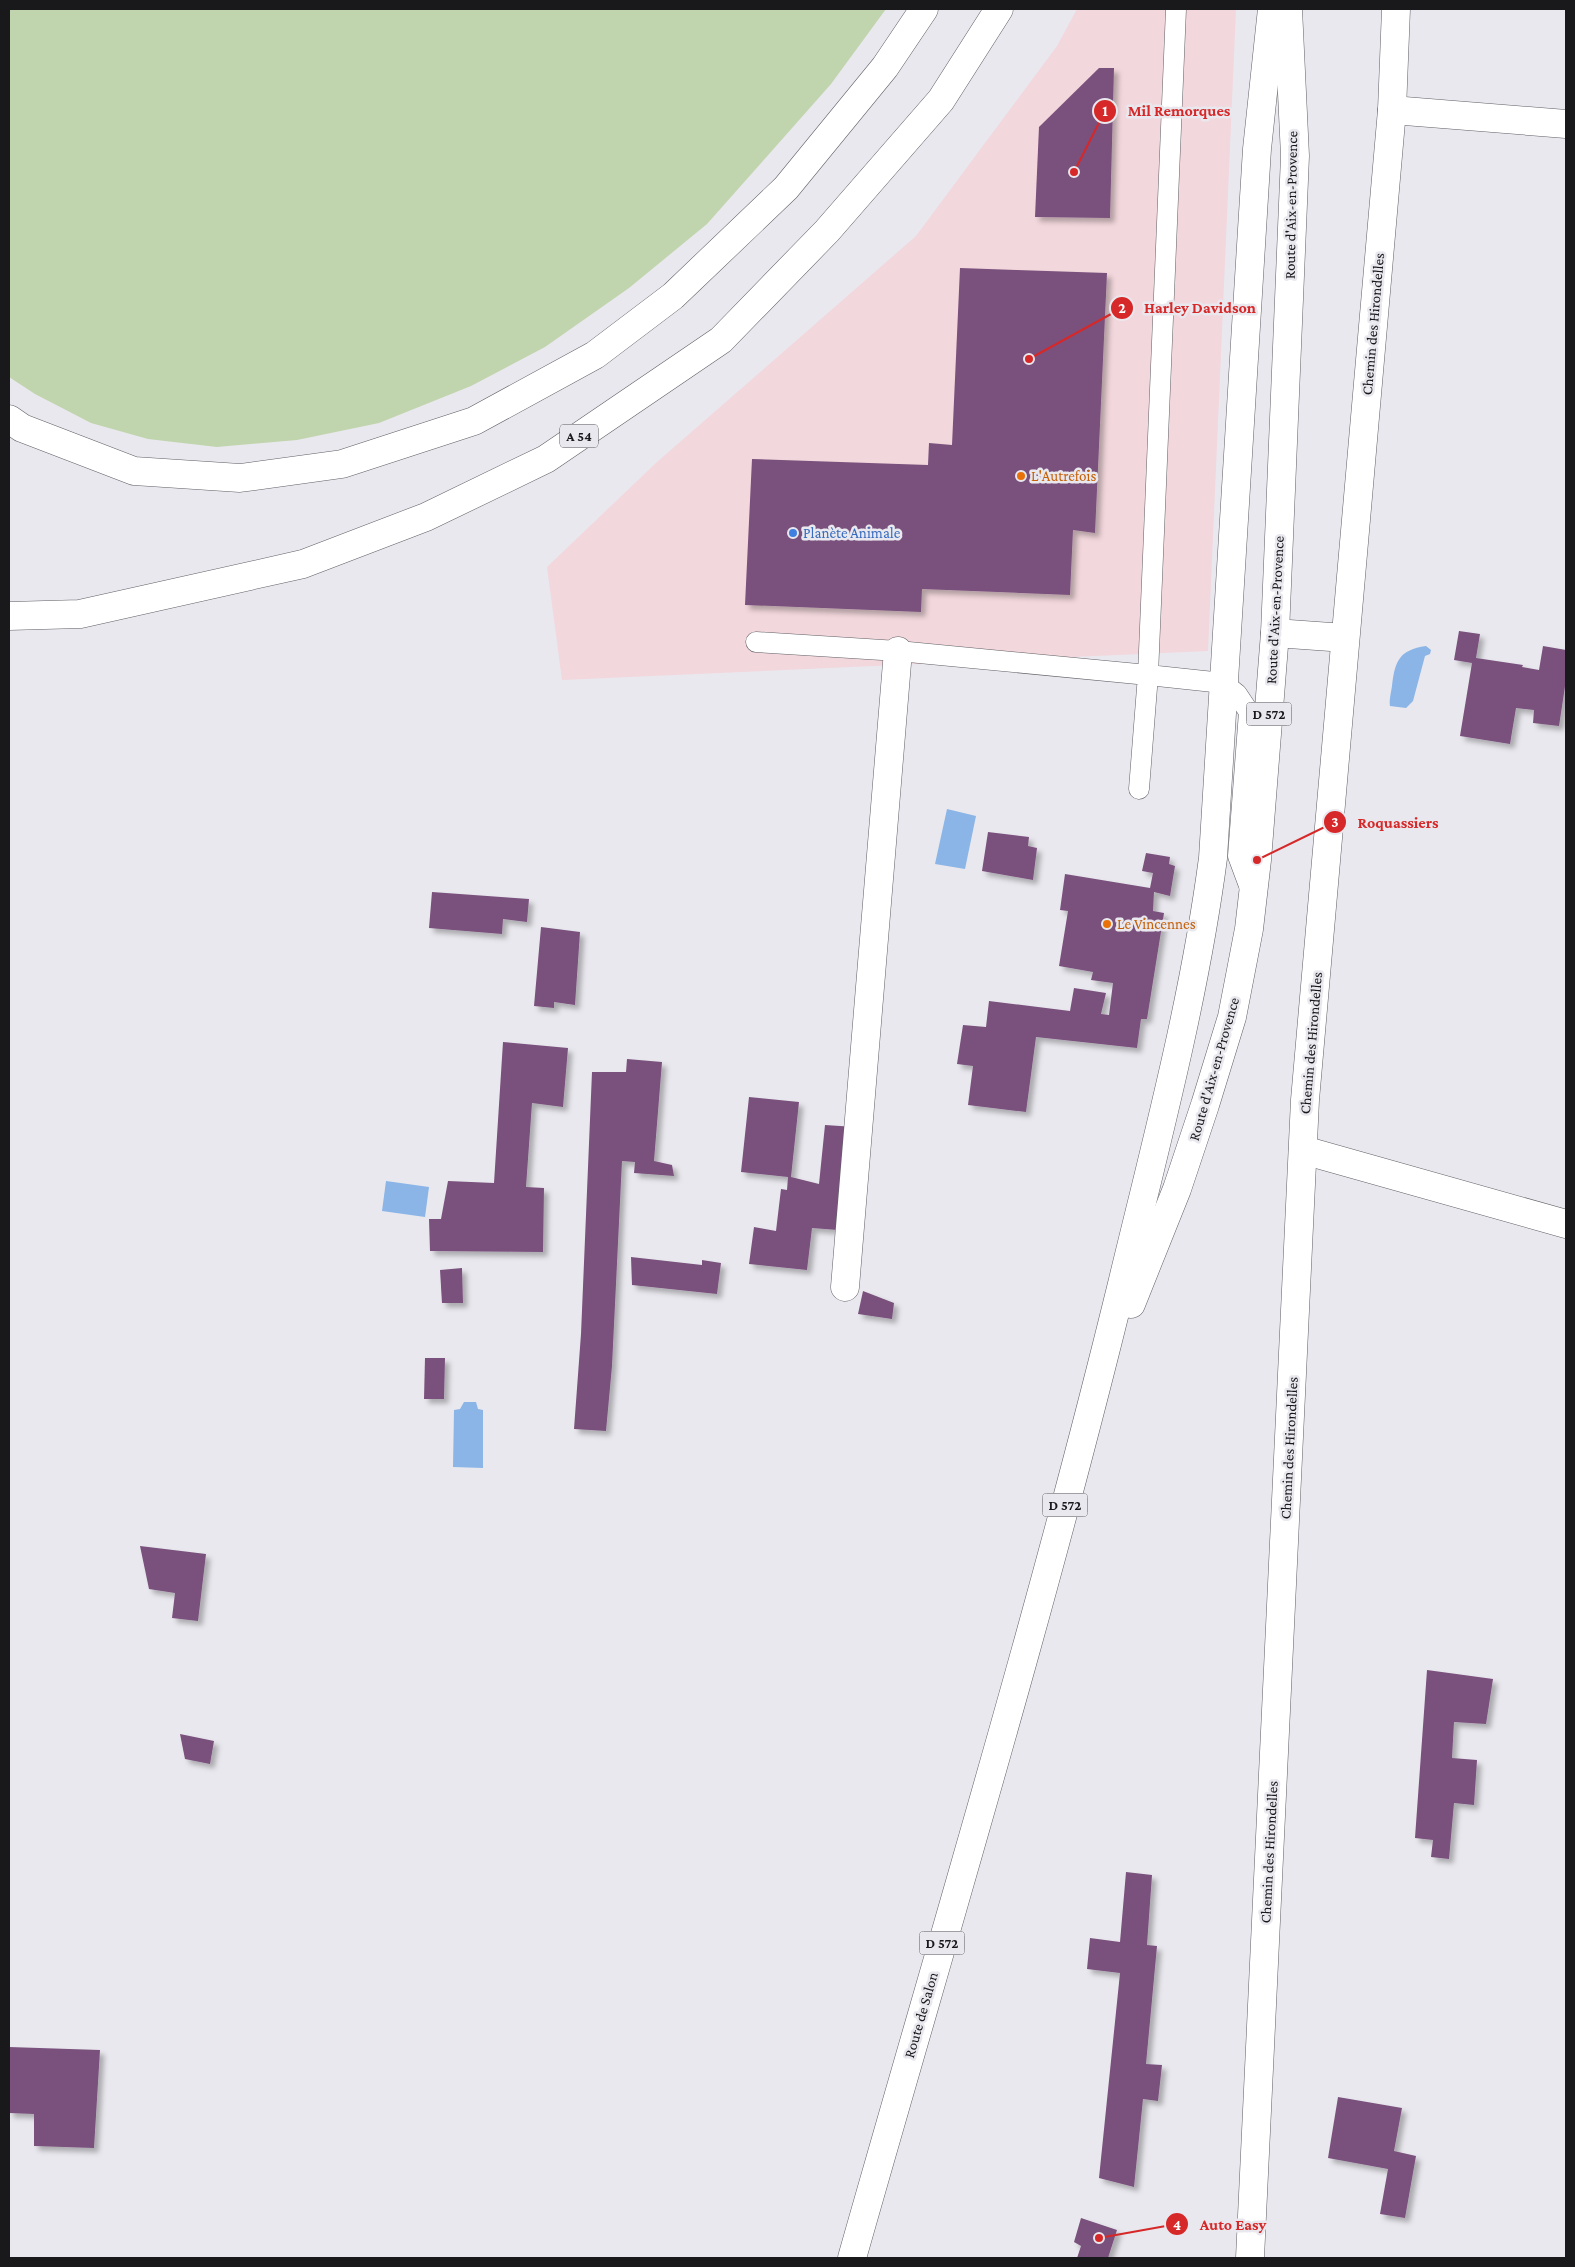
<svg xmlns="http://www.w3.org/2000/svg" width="1575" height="2267" font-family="'Crimson Pro',serif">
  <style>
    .commercial { fill: #f2d7dc }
    .green { fill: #c0d5ad }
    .water { fill: #8ab5e6 }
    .building { fill: #7a517d; filter: url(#shadow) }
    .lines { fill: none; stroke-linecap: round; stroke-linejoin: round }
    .lane-casing { stroke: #605f65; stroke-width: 21 }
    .street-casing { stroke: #605f65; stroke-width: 29 }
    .primary-casing { stroke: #605f65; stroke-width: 29 }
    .highway-casing { stroke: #605f65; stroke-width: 29 }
    .lane { stroke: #fff; stroke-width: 20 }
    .street { stroke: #fff; stroke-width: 28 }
    .primary { stroke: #fff; stroke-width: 28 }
    .highway { stroke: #fff; stroke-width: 28 }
    .food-dot { fill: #e8710a; stroke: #e9e8ee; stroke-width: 2 }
    .shop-dot { fill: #3f7fe0; stroke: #e9e8ee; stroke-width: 2 }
    .labels { text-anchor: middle; stroke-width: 5; stroke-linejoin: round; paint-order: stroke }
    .shield { fill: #e9e8ee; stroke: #57565a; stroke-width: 1 }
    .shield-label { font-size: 14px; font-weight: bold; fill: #19181b }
    .street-label { font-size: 15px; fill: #19181b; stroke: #e9e8ee }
    .food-label { font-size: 15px; fill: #c56008; stroke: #e9e8ee; text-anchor: start }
    .shop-label { font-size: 15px; fill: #366cbe; stroke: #e9e8ee; text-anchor: start }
    .leader { fill: none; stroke: #d62828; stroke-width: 2 }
    .callout-dot { fill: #d62828; stroke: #e9e8ee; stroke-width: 2 }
    .mark-label { font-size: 15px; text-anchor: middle; font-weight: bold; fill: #fff }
    .callout-label { font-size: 16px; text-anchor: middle; font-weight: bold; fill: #d62828; stroke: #e9e8ee; stroke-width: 5; stroke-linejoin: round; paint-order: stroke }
  </style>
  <defs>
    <filter id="shadow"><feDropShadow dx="4.5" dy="4.5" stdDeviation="2.5" flood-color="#0004"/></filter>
  </defs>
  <rect width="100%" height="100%" fill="#e9e8ee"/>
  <path class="commercial" d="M1077 9H1236L1208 651 562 680 547 567 657 462 916 236 1057 46Z"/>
  <path class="green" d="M9 9H886L831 84 707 224 629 288 545 347 471 386 379 423 297 440 217 447 148 439 91 423 35 394 9 377Z"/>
  <g class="water">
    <path d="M1426 646 1431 650 1430 654 1425 656 1413 701 1406 708 1390 706C1389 700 1391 693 1392 686 1395 661 1399 650 1426 646Z"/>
    <path d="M947 809 976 816 965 869 935 864Z"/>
    <path d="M386 1181 429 1187 425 1217 382 1211Z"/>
    <path d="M464 1402H476L478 1409 483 1410V1468L453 1467 454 1410 460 1409Z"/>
  </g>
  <g class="building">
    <path d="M1099 68H1114L1110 218 1035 217 1039 127Z"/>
    <path d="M960 268 1107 273 1095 533 1073 530 1070 595 922 589 921 612 745 605 752 459 928 465 929 443 952 445Z"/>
    <path d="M1459 631 1480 634 1476 658 1523 665 1522 667 1539 670 1543 646 1566 650V680L1559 726 1533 723 1534 710 1516 708 1510 744 1460 736 1472 663 1454 660Z"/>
    <path d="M988 832 1029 837 1028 846 1037 848 1033 880 982 871Z"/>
    <path d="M1146 853 1170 857 1169 864 1175 866 1170 896 1154 892 1153 911 1164 913 1147 1019H1141L1137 1048 1036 1037 1026 1112 968 1105 973 1066 957 1064 963 1025 986 1027 989 1001 1070 1011 1074 988 1106 993 1101 1014 1109 1015 1113 983 1091 980 1093 972 1059 966 1068 911 1060 910 1065 874 1150 888 1153 873 1142 871Z"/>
    <path d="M432 892 529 899 527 922 503 919 502 934 429 928Z"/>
    <path d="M541 927 580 932 575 1005 554 1002V1008L534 1006Z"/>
    <path d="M503 1042 568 1048 563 1107 532 1103 526 1187 544 1188 543 1252 430 1251 429 1219H441L448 1181 494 1183Z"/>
    <path d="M627 1059 662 1062 654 1161 672 1165 674 1176 634 1173 635 1162 622 1161 612 1366 606 1431 574 1429 581 1334 592 1072H626Z"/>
    <path d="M749 1097 799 1102 791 1177 819 1184 825 1125 855 1127 838 1230 812 1228 807 1270 749 1264 754 1227 776 1231 781 1189 787 1190 788 1177 741 1172Z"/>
    <path d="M631 1257 702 1265V1260L721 1263 717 1294 632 1285Z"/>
    <path d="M462 1268 463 1303H442L440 1270Z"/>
    <path d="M863 1291 894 1303 892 1319 858 1314Z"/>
    <path d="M425 1358H445L444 1399H424Z"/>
    <path d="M140 1546 206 1554 198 1621 172 1618 175 1593 149 1589Z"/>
    <path d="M1427 1670 1493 1679 1486 1724 1454 1722 1452 1758 1477 1760 1474 1805 1454 1803 1449 1859 1431 1857 1433 1840 1415 1838Z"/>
    <path d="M180 1734 214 1741 210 1764 185 1759Z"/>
    <path d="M1126 1872 1152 1875 1147 1945 1157 1946 1146 2064 1162 2065 1158 2101 1143 2099 1134 2187 1099 2178 1120 1973 1087 1969 1090 1938 1120 1942Z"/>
    <path d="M9 2047 100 2050 94 2148 34 2146V2114L9 2113Z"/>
    <path d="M1338 2097 1402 2108 1394 2151 1416 2156 1405 2218 1380 2214 1388 2169 1328 2158Z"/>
    <path d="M1081 2218 1117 2230 1108 2258H1077L1081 2246 1074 2242Z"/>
  </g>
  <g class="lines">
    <defs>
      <g id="lane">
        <path d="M1176 9 1148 675 1223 683 1237 694 1249 712 1238 856 1251 891"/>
        <path d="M756 642 898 651 1148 675 1139 789"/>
      </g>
      <g id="street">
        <path d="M1392 110 1566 124"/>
        <path d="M1275 633 1345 638"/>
        <path d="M1303 1150 1566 1224"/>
        <path d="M845 1287 898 651"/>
        <path d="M1250 2258 1305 1100 1392 110 1396 9"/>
      </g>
      <g id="primary">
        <path d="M1131 1304 1177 1189 1205 1105 1232 1017 1249 929 1257 860 1275 633 1295 156 1288 9"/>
        <path d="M852 2258C944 1934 1042 1611 1122 1284 1156 1143 1194 1002 1213 858L1257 149 1272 9"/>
      </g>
      <g id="highway">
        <path d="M9 419 22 428 134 471 240 478 342 464 474 421 595 355 673 296 786 188 885 67 924 9"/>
        <path d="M9 616 80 614 303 564 426 517 546 459 721 340 827 231 941 100 999 9"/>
      </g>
    </defs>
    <use href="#lane" class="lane-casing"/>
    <use href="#street" class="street-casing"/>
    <use href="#primary" class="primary-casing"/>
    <use href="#highway" class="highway-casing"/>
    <use href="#lane" class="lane"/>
    <use href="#street" class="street"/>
    <use href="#primary" class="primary"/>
    <use href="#highway" class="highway"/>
  </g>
  <g class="food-dot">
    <circle cx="1021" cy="476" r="5"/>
    <circle cx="1107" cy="924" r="5"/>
  </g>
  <circle class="shop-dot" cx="793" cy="533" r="5"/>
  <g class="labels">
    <g class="shield">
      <rect x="560" y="424.5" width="38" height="23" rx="4"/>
      <rect x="1246.5" y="702.5" width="45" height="23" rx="4"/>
      <rect x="1042.5" y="1493.5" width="45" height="23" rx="4"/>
      <rect x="919.5" y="1931.5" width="45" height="23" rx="4"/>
    </g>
    <g class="shield-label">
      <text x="579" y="441">A 54</text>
      <text x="1269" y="719">D 572</text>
      <text x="1065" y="1510">D 572</text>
      <text x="942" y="1948">D 572</text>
    </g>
    <g class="street-label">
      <text transform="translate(1291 205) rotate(-89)" y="5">Route d'Aix-en-Provence</text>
      <text transform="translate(1373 324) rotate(-85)" y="5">Chemin des Hirondelles</text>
      <text transform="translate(1275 610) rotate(-87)" y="5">Route d'Aix-en-Provence</text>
      <text transform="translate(1311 1043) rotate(-85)" y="5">Chemin des Hirondelles</text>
      <text transform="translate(1214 1069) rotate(-74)" y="5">Route d'Aix-en-Provence</text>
      <text transform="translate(1289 1448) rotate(-87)" y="5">Chemin des Hirondelles</text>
      <text transform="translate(1269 1852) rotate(-87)" y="5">Chemin des Hirondelles</text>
      <text transform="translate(921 2015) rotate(-74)" y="5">Route de Salon</text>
    </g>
    <g class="food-label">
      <text x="1031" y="481">L'Autrefois</text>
      <text x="1117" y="929">Le Vincennes</text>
    </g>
    <g class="shop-label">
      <text x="803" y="538">Planète Animale</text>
    </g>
  </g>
  <path class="leader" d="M1074 172L1105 111M1029 359L1122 308M1257 860L1335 822M1099 2238L1177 2224"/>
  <g class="callout-dot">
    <circle cx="1074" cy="172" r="5"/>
    <circle cx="1029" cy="359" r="5"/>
    <circle cx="1257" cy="860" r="5"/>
    <circle cx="1099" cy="2238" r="5"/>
    <circle cx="1105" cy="111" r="12"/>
    <circle cx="1122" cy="308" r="12"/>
    <circle cx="1335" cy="822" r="12"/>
    <circle cx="1177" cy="2224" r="12"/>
  </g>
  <g class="mark-label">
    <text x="1105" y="116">1</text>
    <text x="1122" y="313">2</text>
    <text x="1335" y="827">3</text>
    <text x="1177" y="2230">4</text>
  </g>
  <g class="callout-label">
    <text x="1179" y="116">Mil Remorques</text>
    <text x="1200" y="313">Harley Davidson</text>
    <text x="1398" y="828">Roquassiers</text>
    <text x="1233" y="2230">Auto Easy</text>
  </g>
  <rect width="1575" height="2267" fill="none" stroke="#19181b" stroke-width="20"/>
</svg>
